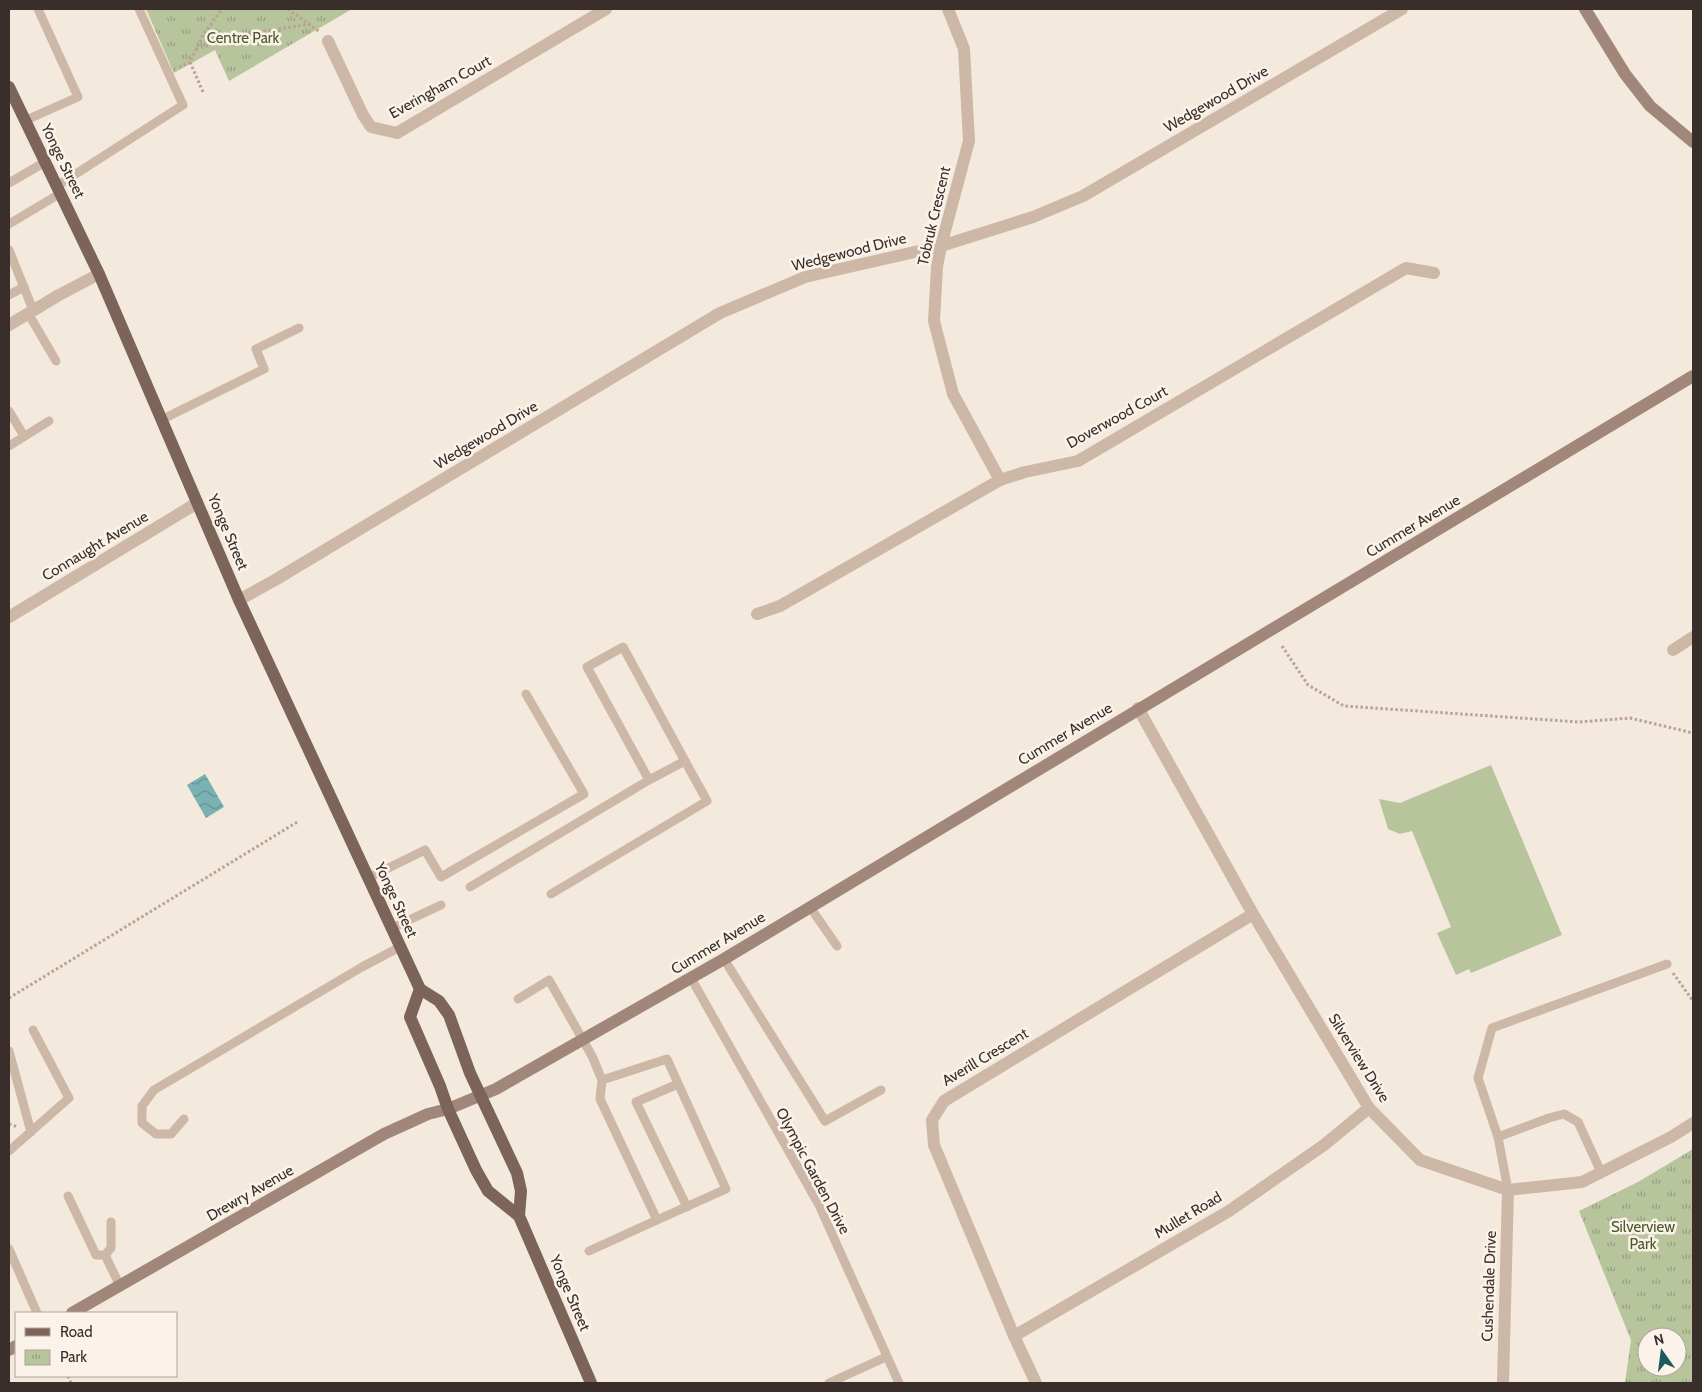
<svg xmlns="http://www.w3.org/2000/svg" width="1702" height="1392" font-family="Cabin,sans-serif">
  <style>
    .green { fill: #b7c49c }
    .park { fill: url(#park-tufts); fill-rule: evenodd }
    .water { fill: url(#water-waves) }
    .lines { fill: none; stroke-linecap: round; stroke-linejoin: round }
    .path { stroke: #b9a292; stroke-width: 3; stroke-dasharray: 2.5 2.5; stroke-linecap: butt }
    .lane { stroke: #cdb8a8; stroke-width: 9 }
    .street { stroke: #cdb8a8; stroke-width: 12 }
    .secondary { stroke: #a18779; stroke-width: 12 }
    .primary { stroke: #7c6459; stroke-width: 12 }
    .labels { text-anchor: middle; stroke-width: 5; stroke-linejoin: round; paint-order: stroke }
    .park-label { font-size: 15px; fill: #49592b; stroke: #fbf3ea }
    .street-label { font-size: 15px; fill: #392e29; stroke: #fbf3ea }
  </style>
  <defs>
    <pattern id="park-tufts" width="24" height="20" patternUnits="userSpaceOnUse" patternTransform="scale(1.25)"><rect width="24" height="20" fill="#b7c49c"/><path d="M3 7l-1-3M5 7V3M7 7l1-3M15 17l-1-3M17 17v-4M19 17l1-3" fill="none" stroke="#96a07f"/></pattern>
    <pattern id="water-waves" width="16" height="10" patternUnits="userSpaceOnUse" patternTransform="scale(1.25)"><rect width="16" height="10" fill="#7ab1b3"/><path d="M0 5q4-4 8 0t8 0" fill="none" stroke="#659092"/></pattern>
  </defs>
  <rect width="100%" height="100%" fill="#f4e9dd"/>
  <path class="green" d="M1491 765 1562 935 1471 973 1469 969 1456 975 1437 933 1451 927 1412 831 1400 834 1388 829 1379 799 1400 803Z"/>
  <g class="park">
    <path d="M146 9H352L229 81 215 50 174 73Z"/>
    <path d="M1693 1149V1383H1625L1631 1340 1579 1211 1638 1182ZM1647 1337H1677V1367H1647Z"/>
  </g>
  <path class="water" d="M205 774 224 807 206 818 187 785Z"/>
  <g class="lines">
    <g class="path">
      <path d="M288 9 320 32"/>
      <path d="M196 49 252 33 311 24"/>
      <path d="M179 67 190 62"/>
      <path d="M203 92 190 62 203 35 222 9"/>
      <path d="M1282 646 1308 685 1344 706 1579 722 1630 718 1693 733"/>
      <path d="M1673 973 1693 1001"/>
      <path d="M9 998 299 821"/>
      <path d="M9 1124 18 1127"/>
      <path d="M68 1376 71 1383"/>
    </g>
    <g class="lane">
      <path d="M24 121 78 97 38 9"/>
      <path d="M9 183 45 162"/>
      <path d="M57 186 183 105 139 9"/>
      <path d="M9 224 61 193"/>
      <path d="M9 250 33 310"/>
      <path d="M9 295 24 287"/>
      <path d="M28 313 56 361"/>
      <path d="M9 411 24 436"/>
      <path d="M161 420 264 369 256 349 299 328"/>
      <path d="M9 446 49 421"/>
      <path d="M368 878 425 850 441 877 584 794 526 694"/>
      <path d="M470 887 649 780 587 667 623 647 685 761 649 780"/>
      <path d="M551 894 707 801 685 761"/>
      <path d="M810 907 837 946"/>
      <path d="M392 928 441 905"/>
      <path d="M724 959 825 1121 881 1090"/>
      <path d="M691 978 819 1205 899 1383"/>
      <path d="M518 999 549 980 592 1056 602 1080 600 1099 657 1220 589 1251"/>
      <path d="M9 1051 31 1132"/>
      <path d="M602 1080 667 1059 726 1189 657 1220"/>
      <path d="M678 1084 636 1102 687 1207"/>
      <path d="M184 1119 171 1134H156L142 1123V1106L154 1090 362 967 400 947"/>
      <path d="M1498 1137 1549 1118 1564 1114 1578 1122 1601 1172"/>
      <path d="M9 1151 69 1098 33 1030"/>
      <path d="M1508 1190 1498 1137 1478 1078 1492 1028 1667 964"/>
      <path d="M68 1196 96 1255H105"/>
      <path d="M111 1222V1248L105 1255 120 1286"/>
      <path d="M9 1249 37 1313"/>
      <path d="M829 1383 886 1357"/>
    </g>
    <g class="street">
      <path d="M948 9 964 49 969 141 941 246 937 267 934 321 953 394 1000 480"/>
      <path d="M328 41 363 115 371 127 397 133 606 9"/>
      <path d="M9 325 59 295 99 274"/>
      <path d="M239 600 275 580 720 313 805 277 941 246 1033 217 1083 196 1402 9"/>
      <path d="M757 614 780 606 1000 480 1025 472 1078 461 1406 268 1434 273"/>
      <path d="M9 617 197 503"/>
      <path d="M1673 650 1693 637"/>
      <path d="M1138 708 1253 914 1369 1108 1420 1160 1508 1190 1582 1182 1671 1137 1693 1123"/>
      <path d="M1014 1336 1229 1211 1324 1145 1369 1108"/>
      <path d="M1036 1383 1014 1336 934 1145 932 1120 944 1101 1253 914"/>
      <path d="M1503 1383 1508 1190"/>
    </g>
    <g class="secondary">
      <path d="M1585 9 1625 74 1650 106 1693 142"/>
      <path d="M72 1313 384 1134 428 1114 448 1109 496 1089 724 959 1693 376"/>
      <path d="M9 1350 16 1346"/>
    </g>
    <g class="primary">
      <path d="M9 87 99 274 239 600 420 989 439 1001 449 1015 470 1073 517 1173 521 1191 519 1216 591 1383"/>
      <path d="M420 989 410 1017 440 1086 448 1109 476 1170 488 1191 519 1216"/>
    </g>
  </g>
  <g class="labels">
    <g class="park-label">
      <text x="243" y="43">Centre Park</text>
      <text x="1643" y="1232">Silverview<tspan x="1643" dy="17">Park</tspan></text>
    </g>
    <g class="street-label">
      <text transform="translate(440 87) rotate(-29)" y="5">Everingham Court</text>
      <text transform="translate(1216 99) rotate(-30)" y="5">Wedgewood Drive</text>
      <text transform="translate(63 161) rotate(64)" y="5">Yonge Street</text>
      <text transform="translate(934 216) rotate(-77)" y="5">Tobruk Crescent</text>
      <text transform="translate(849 252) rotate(-14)" y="5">Wedgewood Drive</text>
      <text transform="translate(1117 417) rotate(-29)" y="5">Doverwood Court</text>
      <text transform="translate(486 435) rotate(-31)" y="5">Wedgewood Drive</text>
      <text transform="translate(1413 526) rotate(-31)" y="5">Cummer Avenue</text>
      <text transform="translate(228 532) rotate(67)" y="5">Yonge Street</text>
      <text transform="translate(95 546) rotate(-31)" y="5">Connaught Avenue</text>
      <text transform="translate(1065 734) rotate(-31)" y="5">Cummer Avenue</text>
      <text transform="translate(396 900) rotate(65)" y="5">Yonge Street</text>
      <text transform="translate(718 943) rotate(-31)" y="5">Cummer Avenue</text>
      <text transform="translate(985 1057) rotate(-31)" y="5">Averill Crescent</text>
      <text transform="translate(1359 1058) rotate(58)" y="5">Silverview Drive</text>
      <text transform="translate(813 1171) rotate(62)" y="5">Olympic Garden Drive</text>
      <text transform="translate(250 1193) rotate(-30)" y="5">Drewry Avenue</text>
      <text transform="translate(1188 1215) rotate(-31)" y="5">Mullet Road</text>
      <text transform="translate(1489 1286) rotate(-88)" y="5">Cushendale Drive</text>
      <text transform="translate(570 1293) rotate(67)" y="5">Yonge Street</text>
    </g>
  </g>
  <rect width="1702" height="1392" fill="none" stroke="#392e29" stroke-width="20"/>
  <rect x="15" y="1312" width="162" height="65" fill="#fbf3ea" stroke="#ada49d"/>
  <rect x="25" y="1328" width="25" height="8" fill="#7c6459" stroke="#ada49d"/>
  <text x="60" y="1337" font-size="15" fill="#392e29">Road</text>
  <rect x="25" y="1350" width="25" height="15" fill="url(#park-tufts)" stroke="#ada49d"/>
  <text x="60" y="1362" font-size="15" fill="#392e29">Park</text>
  <g transform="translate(1662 1352) rotate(346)"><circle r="24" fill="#fbf3ea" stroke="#ada49d"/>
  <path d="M0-4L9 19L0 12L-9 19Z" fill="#1c5a5d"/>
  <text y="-8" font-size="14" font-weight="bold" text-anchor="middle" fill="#392e29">N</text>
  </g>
</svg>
